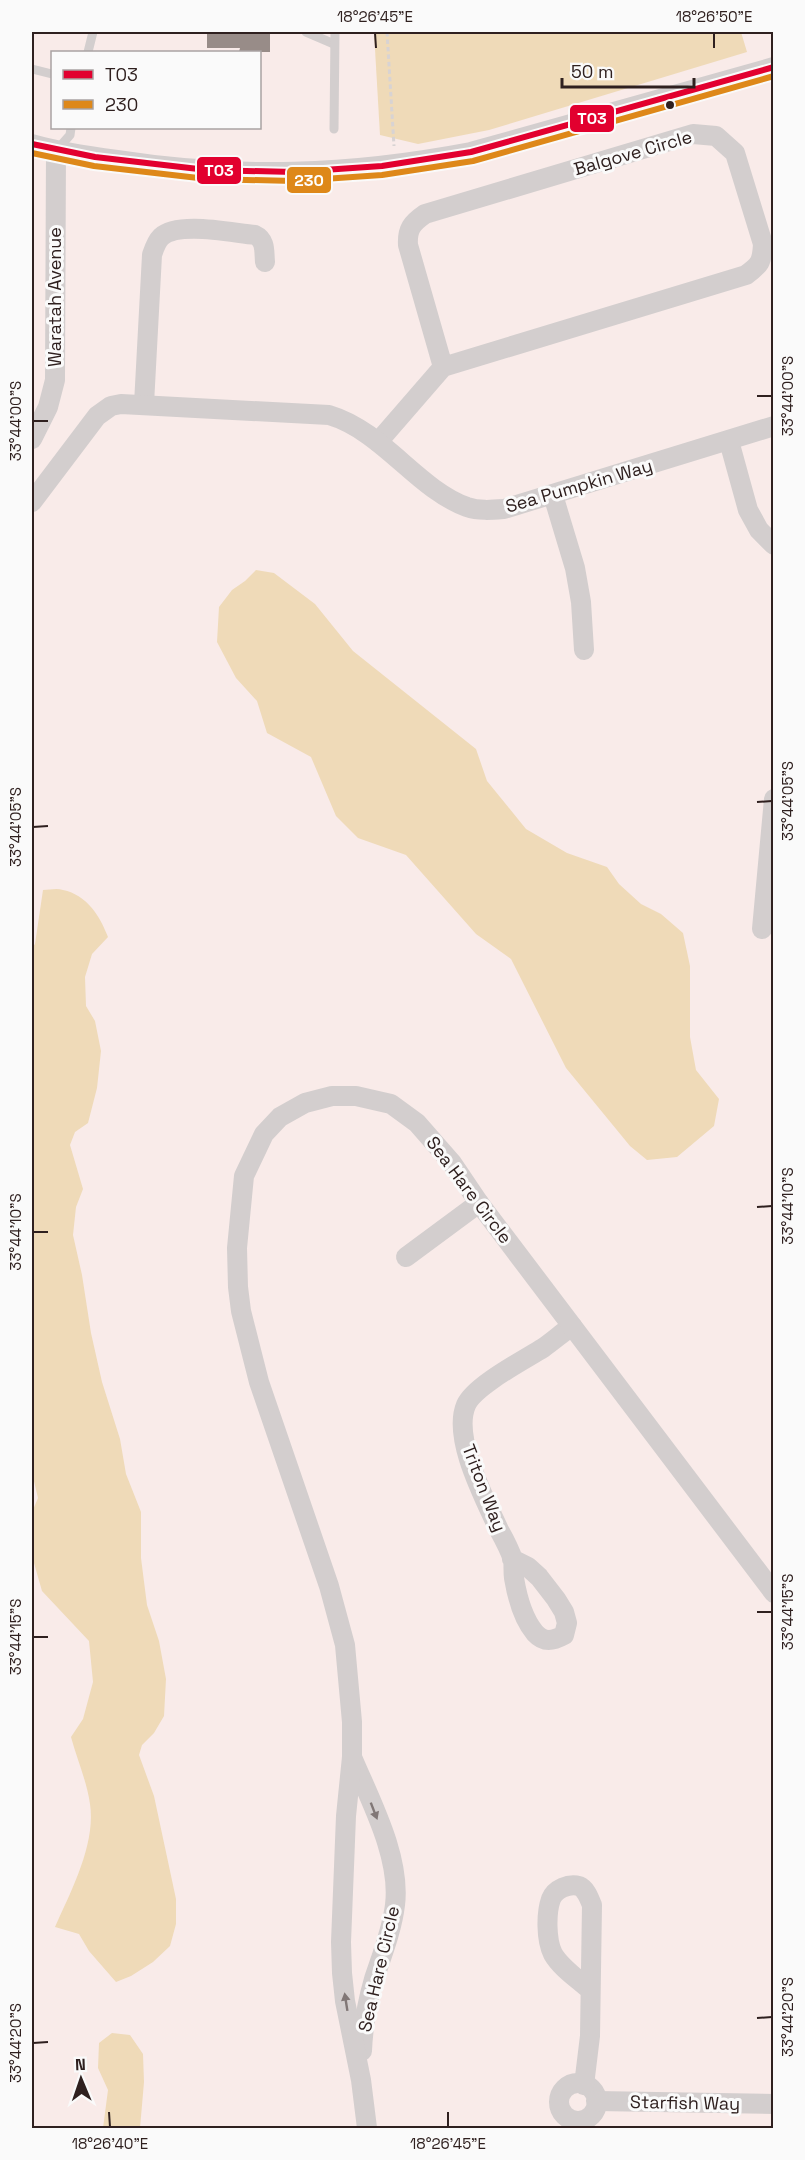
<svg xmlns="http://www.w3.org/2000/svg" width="805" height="2160" font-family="'Space Grotesk',sans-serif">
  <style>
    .green { fill: #efdab8 }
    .building { fill: #988c88 }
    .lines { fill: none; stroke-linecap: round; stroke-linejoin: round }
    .path { stroke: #d8d3d3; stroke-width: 3; stroke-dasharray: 4.5 3; stroke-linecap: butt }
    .lane { stroke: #d3cece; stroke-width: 9 }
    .street { stroke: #d3cece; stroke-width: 20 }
    .bus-1-casing { stroke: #fafafa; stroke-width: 10 }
    .bus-2-casing { stroke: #fafafa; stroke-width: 10 }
    .bus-1 { stroke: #e2002f; stroke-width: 6 }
    .bus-2 { stroke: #de8819; stroke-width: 6 }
    .oneway { fill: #817776 }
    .ticks { fill: none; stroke: #2f201f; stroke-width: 2 }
    .bus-dot { fill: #2f201f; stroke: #fafafa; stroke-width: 2 }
    .labels { text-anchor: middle; stroke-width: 6; stroke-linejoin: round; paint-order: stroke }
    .street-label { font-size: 18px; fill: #2f201f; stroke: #fafafa }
    .line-badge { stroke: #fafafa; stroke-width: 2 }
    .badge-label { font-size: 16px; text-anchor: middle; font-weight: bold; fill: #fff }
    .neatline { fill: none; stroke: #2f201f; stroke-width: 2 }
    .ticks-label { font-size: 15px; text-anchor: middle; fill: #2f201f }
  </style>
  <rect width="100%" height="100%" fill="#f9ebe9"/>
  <g class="green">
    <path d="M374 32H741L747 52 489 130 418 144 380 135Z"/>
    <path d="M256 570 274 573 315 604 353 651 476 749 487 781 526 829 567 853 607 867 619 884 641 904 661 914 683 933 690 966V1037L696 1070 719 1099 714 1126 677 1157 647 1160 630 1146 566 1068 511 959 476 934 406 855 358 838 336 816 311 757 267 733 257 701 236 678 217 642 219 607 232 590 245 581Z"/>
    <path d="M43 890C49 890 57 888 63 890 87 895 100 916 108 937L92 954 85 977 86 1006 95 1021 101 1051 97 1088 88 1123 75 1132 70 1145 83 1189 76 1207 73 1235 82 1275 91 1333 102 1382 120 1439 126 1474 141 1512V1558L147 1605 159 1641 166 1679 164 1716 154 1733 142 1745 139 1755 154 1796 176 1899V1924L170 1946 153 1962 131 1976 116 1982 89 1951 79 1934 55 1927C71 1891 96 1844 90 1804 87 1782 77 1759 71 1737L83 1719 93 1682 89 1641 42 1591 32 1556V1512L38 1498 32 1473V948L35 944Z"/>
    <path d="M112 2033 130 2035 143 2054 144 2082 140 2128H103L108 2090 98 2068 99 2043Z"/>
  </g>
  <path class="building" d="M207 32H270V52H239L240 48H207Z"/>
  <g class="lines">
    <path class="path" d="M387 32 394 146"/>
    <g class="lane">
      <path d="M306 32 334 44"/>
      <path d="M88 52 93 32"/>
      <path d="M32 69 52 74"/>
      <path d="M334 129 335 32"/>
      <path d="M56 151 70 135 71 128"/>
    </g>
    <g class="street">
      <path d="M32 144C60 152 88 156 117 160 240 179 349 175 471 152L774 67"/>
      <path d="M144 404 152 255C154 249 156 242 161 237 178 221 232 233 255 235 266 240 264 252 265 262"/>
      <path d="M32 439 48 407 55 380 56 151"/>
      <path d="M729 441 748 510 759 530 774 545"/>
      <path d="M378 442 443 367 746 275C760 265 762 262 763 244L735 153 716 136 693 134 425 214C412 223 407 229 408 245L443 367"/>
      <path d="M553 495 575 568 581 602 584 650"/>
      <path d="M32 502 97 416 111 406 121 404 329 415C383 431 417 489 467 507 479 511 491 510 504 509L774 426"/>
      <path d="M762 929 774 799"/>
      <path d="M406 1257 479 1203"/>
      <path d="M512 1559 528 1567 539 1577 556 1599 564 1612 567 1623 564 1635C553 1641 544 1643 535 1633 523 1619 517 1596 514 1578 513 1572 514 1565 513 1560 510 1550 504 1539 499 1530 485 1499 452 1438 466 1405 474 1386 524 1360 543 1348 553 1341 562 1333 572 1326"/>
      <path d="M352 1757C370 1800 401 1857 395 1905 392 1930 382 1955 374 1979 367 2003 363 2027 362 2051"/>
      <circle cx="578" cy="2102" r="19"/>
      <path d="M584 2085 590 2036 592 1905C589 1898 586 1889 579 1886 569 1883 555 1889 551 1899 546 1913 546 1940 553 1954 561 1968 578 1979 590 1990"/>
      <path d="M596 2101 774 2104"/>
      <path d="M367 2128 361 2080 345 2001 342 1973 341 1942 346 1816 352 1757V1722L345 1645 329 1586 259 1382 241 1311 238 1287 237 1248 244 1176 264 1134 280 1117 305 1103 332 1096H356L391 1104 417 1123 452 1163 479 1203 774 1593"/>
    </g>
    <defs>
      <path id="bus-1" d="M32 144 95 157 207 170 294 172 382 166 471 152 774 67"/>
      <path id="bus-2" d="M32 153 94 166 207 179 294 181 382 175 473 161 774 76"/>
    </defs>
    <use href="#bus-1" class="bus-1-casing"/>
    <use href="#bus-2" class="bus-2-casing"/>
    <use href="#bus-1" class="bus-1"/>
    <use href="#bus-2" class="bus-2"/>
  </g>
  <defs><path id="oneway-solid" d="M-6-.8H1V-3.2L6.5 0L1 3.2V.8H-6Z" transform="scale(1.5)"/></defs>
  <g class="oneway">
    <use href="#oneway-solid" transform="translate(374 1811) rotate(69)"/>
    <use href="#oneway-solid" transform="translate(346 2002) rotate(-99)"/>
  </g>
  <path class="ticks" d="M375 33 376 48M714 33V48M757 396H772M33 421H48M757 802 772 801M33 827 48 826M757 1207 772 1206M33 1232H48M757 1612H772M33 1637H48M757 2018 772 2017M33 2043 48 2042M109 2112 110 2127M448 2112V2127"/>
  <circle class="bus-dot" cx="670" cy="105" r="5"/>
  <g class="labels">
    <g class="street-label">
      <text transform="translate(633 153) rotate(-16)" y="6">Balgove Circle</text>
      <text transform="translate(55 297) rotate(-90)" y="6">Waratah Avenue</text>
      <text transform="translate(579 486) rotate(-16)" y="6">Sea Pumpkin Way</text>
      <text transform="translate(469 1190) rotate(53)" y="6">Sea Hare Circle</text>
      <text transform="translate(484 1488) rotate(69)" y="6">Triton Way</text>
      <text transform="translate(379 1969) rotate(-77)" y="6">Sea Hare Circle</text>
      <text transform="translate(685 2103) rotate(1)" y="6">Starfish Way</text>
    </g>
  </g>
  <g class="line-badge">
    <rect x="569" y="104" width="46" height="29" rx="6" fill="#e2002f"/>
    <rect x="196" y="156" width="46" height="29" rx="6" fill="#e2002f"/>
    <rect x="286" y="166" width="46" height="28" rx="6" fill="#de8819"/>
  </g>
  <g class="badge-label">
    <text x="592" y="124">T03</text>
    <text x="219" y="176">T03</text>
    <text x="309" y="186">230</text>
  </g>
  <rect width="805" height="2160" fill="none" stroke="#fafafa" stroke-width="66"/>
  <rect x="51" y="51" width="210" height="78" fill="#fafafa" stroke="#a9a3a2" stroke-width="1.5"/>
  <rect x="63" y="70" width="30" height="9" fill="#e2002f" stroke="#a9a3a2" stroke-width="1.5"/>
  <text x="105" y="81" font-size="18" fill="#2f201f">T03</text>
  <rect x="63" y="100" width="30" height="9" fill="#de8819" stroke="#a9a3a2" stroke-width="1.5"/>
  <text x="105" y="111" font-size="18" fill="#2f201f">230</text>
  <g transform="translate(81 2079) rotate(358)" stroke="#fafafa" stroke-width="4.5" paint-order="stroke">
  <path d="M0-4.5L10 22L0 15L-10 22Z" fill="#2f201f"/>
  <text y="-9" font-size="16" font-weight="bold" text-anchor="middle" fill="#2f201f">N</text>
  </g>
  <path d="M562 78v9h132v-9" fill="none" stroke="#2f201f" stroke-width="3"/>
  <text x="571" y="78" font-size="18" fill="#2f201f" stroke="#fafafa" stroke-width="4.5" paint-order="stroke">50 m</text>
  <rect x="33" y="33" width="739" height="2094" class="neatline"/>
  <g class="ticks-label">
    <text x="375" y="22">18°26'45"E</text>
    <text x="714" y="22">18°26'50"E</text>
    <text transform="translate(788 396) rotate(-90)" y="5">33°44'00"S</text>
    <text transform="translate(16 421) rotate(-90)" y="5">33°44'00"S</text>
    <text transform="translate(788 801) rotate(-90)" y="5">33°44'05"S</text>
    <text transform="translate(16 827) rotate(-90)" y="5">33°44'05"S</text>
    <text transform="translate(788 1206) rotate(-90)" y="5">33°44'10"S</text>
    <text transform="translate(16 1232) rotate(-90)" y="5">33°44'10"S</text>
    <text transform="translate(788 1612) rotate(-90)" y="5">33°44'15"S</text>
    <text transform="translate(16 1637) rotate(-90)" y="5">33°44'15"S</text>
    <text transform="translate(788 2017) rotate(-90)" y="5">33°44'20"S</text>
    <text transform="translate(16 2043) rotate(-90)" y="5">33°44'20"S</text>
    <text x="110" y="2149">18°26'40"E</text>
    <text x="448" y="2149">18°26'45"E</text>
  </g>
</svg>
